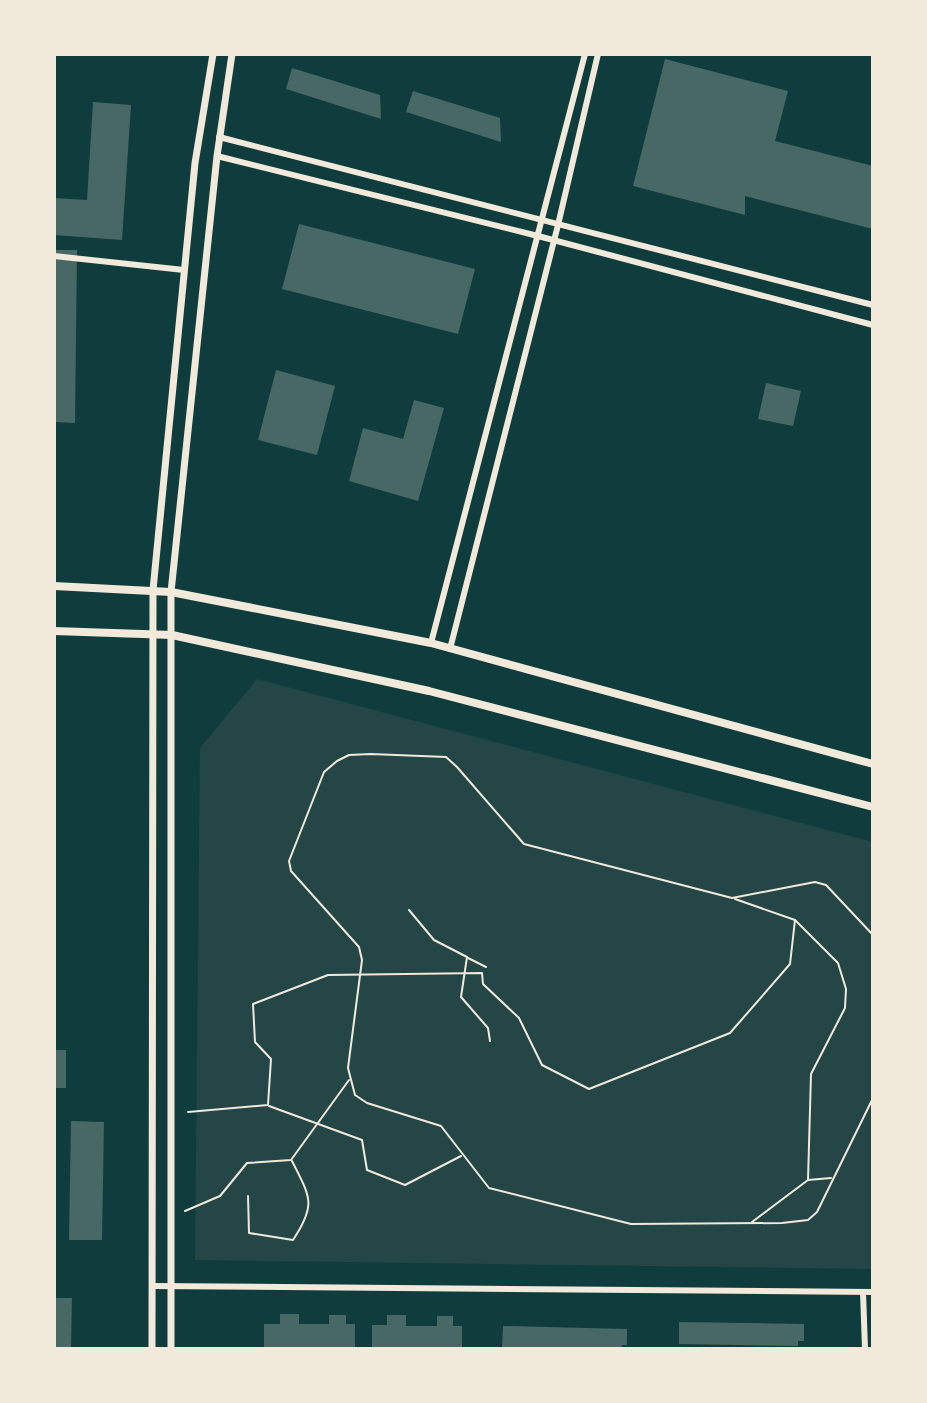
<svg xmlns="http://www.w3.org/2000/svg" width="927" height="1403" font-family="'PT Sans',sans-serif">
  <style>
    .green { fill: #244646 }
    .building { fill: #486865 }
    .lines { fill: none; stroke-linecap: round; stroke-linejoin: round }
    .path { stroke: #f1e9da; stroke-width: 2 }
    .minor { stroke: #f1e9da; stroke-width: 6 }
    .tertiary { stroke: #f1e9da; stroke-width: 7 }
    .secondary { stroke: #f1e9da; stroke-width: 8 }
  </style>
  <rect width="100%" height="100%" fill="#0f3d3e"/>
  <path class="green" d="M257 679 873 842V1269L195 1260 200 748Z"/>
  <g class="building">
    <path d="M665 59 788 91 775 141 873 166V229L745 196V215L633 186Z"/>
    <path d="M292 68 380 95 381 119 286 89Z"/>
    <path d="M413 91 500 118 501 142 406 112Z"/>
    <path d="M93 102 131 105 122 240 54 235V198L87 200Z"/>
    <path d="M299 224 475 269 458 334 282 289Z"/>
    <path d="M54 250H77L75 423 54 422Z"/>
    <path d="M276 370 335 386 317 455 258 440Z"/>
    <path d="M766 383 801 391 793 426 758 419Z"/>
    <path d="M414 400 444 408 418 501 349 481 363 428 403 439Z"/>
    <rect x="54" y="1050" width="12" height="38"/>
    <path d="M71 1121 104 1122 102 1240H69Z"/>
    <path d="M54 1298H72L71 1349H54Z"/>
    <path d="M280 1314H299V1324H329V1315H346V1324H355V1349H264V1324H280Z"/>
    <path d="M387 1315H406V1326H437V1316H453V1326H462V1349H372V1325H387Z"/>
    <path d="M679 1322 804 1324V1341H798V1346L679 1344Z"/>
    <path d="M503 1326 627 1329V1345H622L621 1349 502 1348Z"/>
  </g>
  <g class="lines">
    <g class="path">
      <path d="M735 899 795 920 838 963 846 989 845 1008 811 1074 808 1180"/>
      <path d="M409 910 434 940 467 957 461 997 488 1028 490 1041"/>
      <path d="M873 935 826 885 815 882 732 898 524 844 457 767 446 757 371 754 349 755 337 761 324 772 289 861 291 871 359 947 362 960 348 1068 355 1095 367 1103 441 1126 489 1188 631 1224 782 1223 808 1220 817 1212 873 1098"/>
      <path d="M468 958 486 967"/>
      <path d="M269 1106 362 1140 367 1170 405 1185 461 1156"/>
      <path d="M188 1112 268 1105 271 1059 255 1042 253 1004 328 975 482 973 483 984 519 1018 542 1065 589 1089 730 1033 790 964 795 920"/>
      <path d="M248 1196 249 1233 293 1240C317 1204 310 1197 292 1161"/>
      <path d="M185 1211 220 1196 247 1163 291 1160 349 1080"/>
      <path d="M752 1222 808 1180 831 1178"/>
    </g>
    <g class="minor">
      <path d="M219 137 873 305"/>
      <path d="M217 156 538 236 873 325"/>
      <path d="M54 256 184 270"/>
      <path d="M431 643 585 54"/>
      <path d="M450 649 558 225 598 54"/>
      <path d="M152 1286 873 1292"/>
      <path d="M863 1292 865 1349"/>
    </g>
    <g class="tertiary">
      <path d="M152 1349 153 590 195 163 213 54"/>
      <path d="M171 1349V592L217 156 232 54"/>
    </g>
    <g class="secondary">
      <path d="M54 586 171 592 431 643 873 764"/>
      <path d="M54 631 172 635 429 691 873 807"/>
    </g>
  </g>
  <rect width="927" height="1403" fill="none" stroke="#f1e9da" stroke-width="112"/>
</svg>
